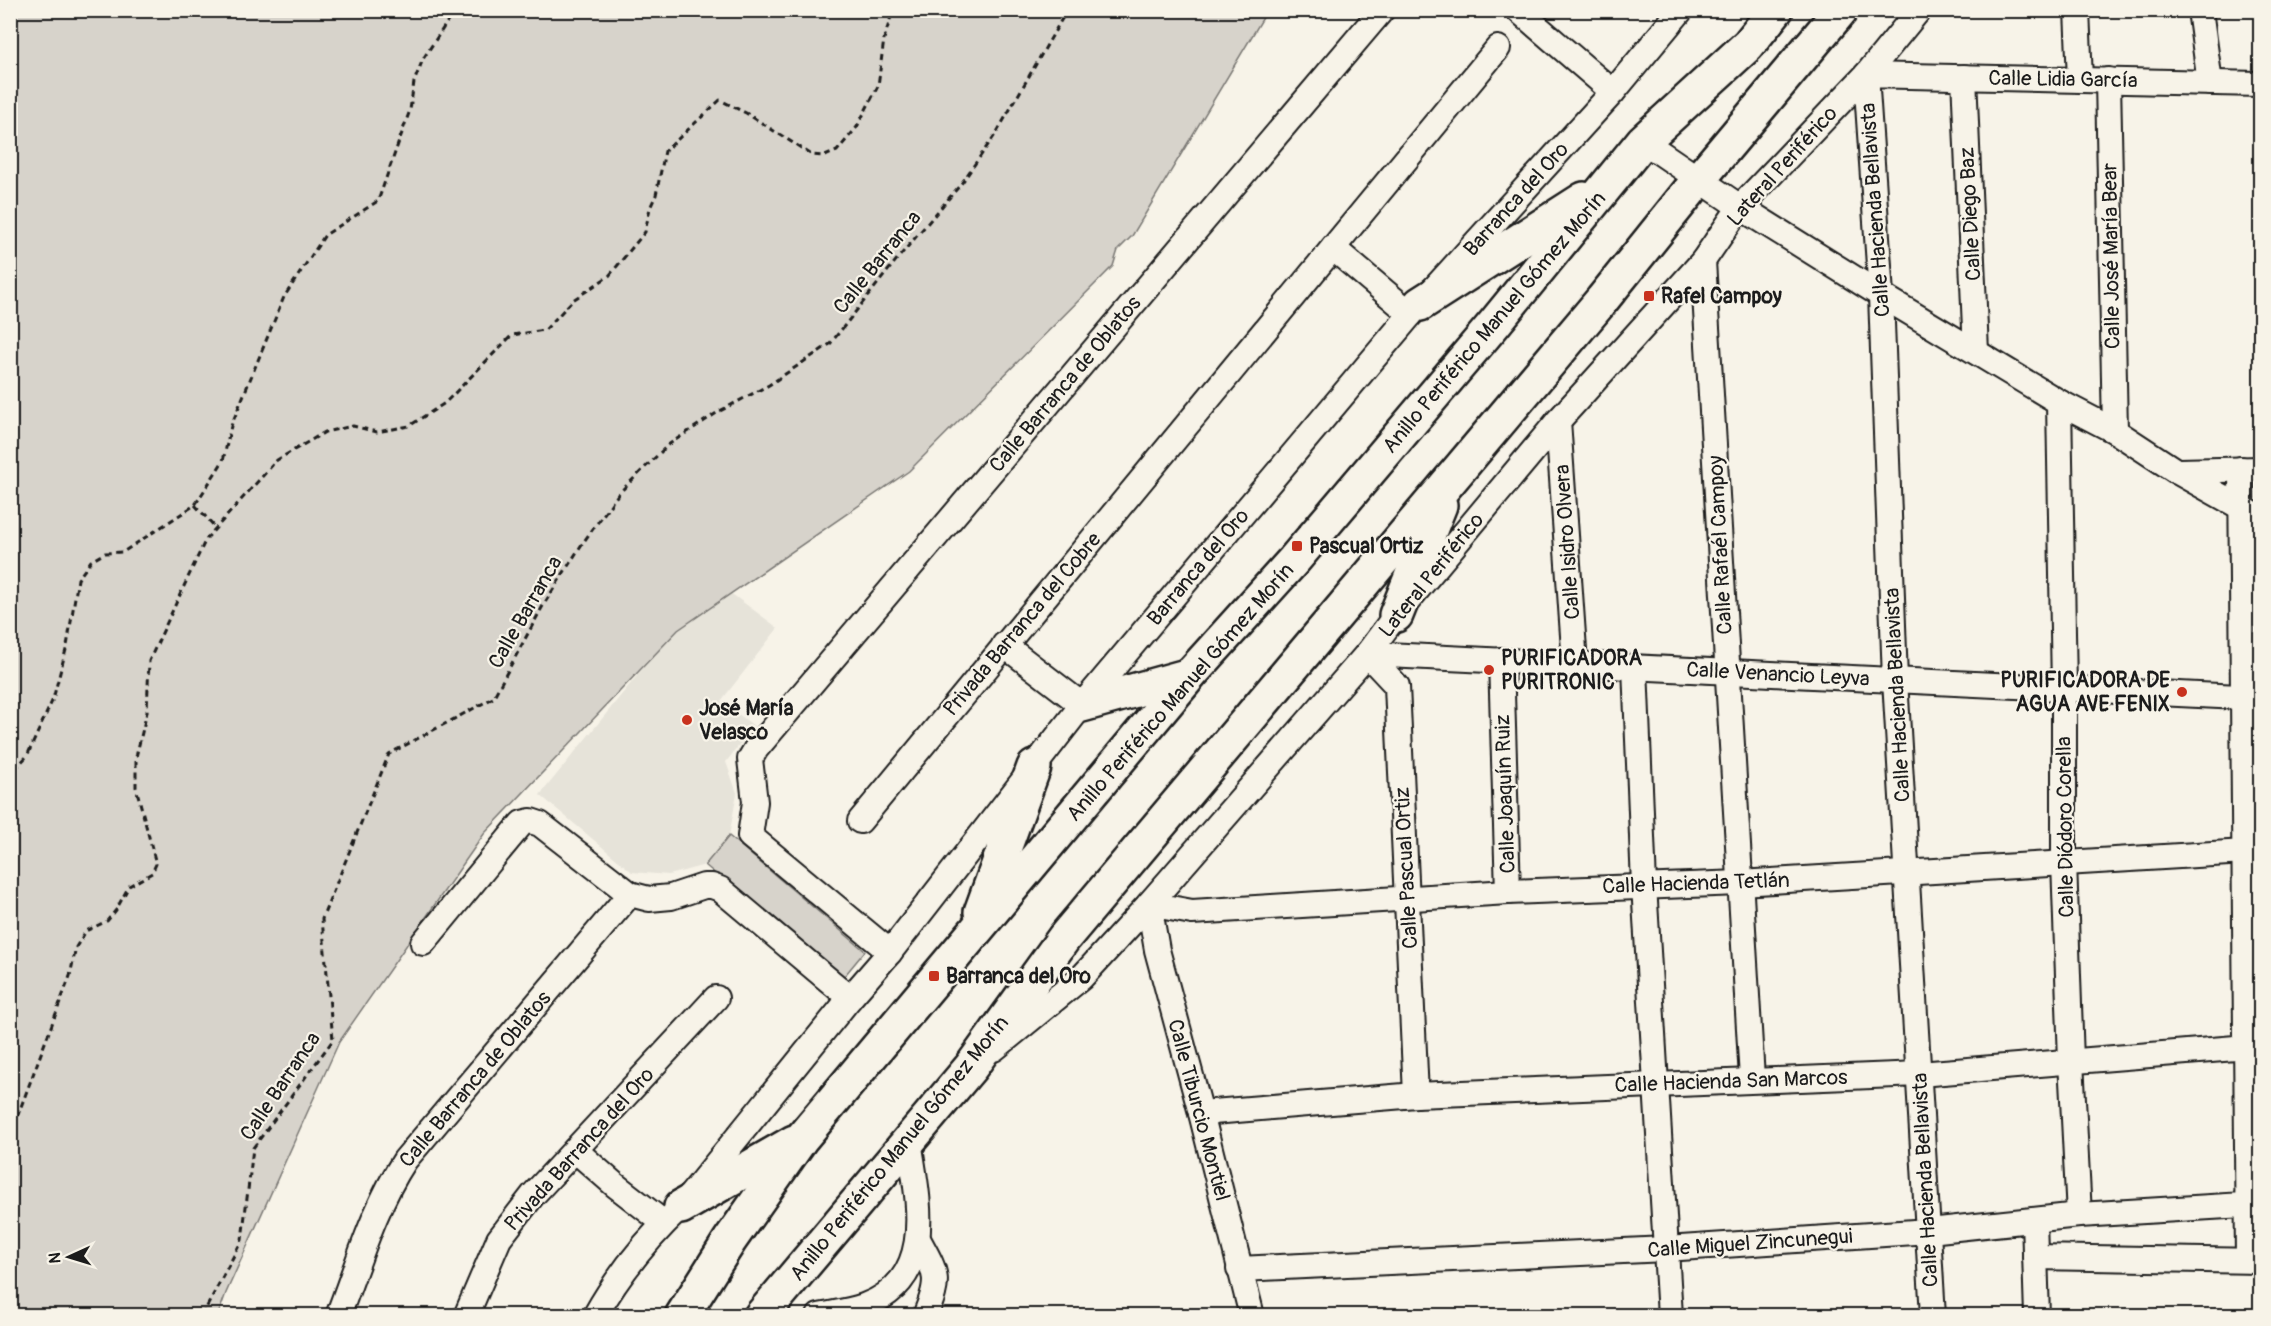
<svg xmlns="http://www.w3.org/2000/svg" width="2271" height="1326" font-family="Pangolin,sans-serif">
  <style>
    .built { fill: #e6e3d9 }
    .green { fill: #d7d3cb; stroke: #7a7874; stroke-width: 1.5 }
    .lines { fill: none; stroke-linecap: round; stroke-linejoin: round }
    .minor-casing { stroke: #1c1c1c; stroke-width: 28 }
    .highway-casing { stroke: #1c1c1c; stroke-width: 38 }
    .path { stroke: #1c1c1c; stroke-width: 3; stroke-dasharray: 6 4.5; stroke-linecap: butt }
    .minor { stroke: #f7f3e8; stroke-width: 24 }
    .highway { stroke: #f7f3e8; stroke-width: 33 }
    .poi-dot { fill: #c8321e; stroke: #f7f3e8; stroke-width: 2 }
    .labels { text-anchor: middle; stroke-width: 4.5; stroke-linejoin: round; paint-order: stroke }
    .street-label { font-size: 21px; fill: #1c1c1c; stroke: #f7f3e8 }
    .poi-label { font-size: 21px; font-weight: bold; fill: #1c1c1c; stroke: #f7f3e8; text-anchor: start }
  </style>
  <rect width="100%" height="100%" fill="#f7f3e8"/>
  <filter id="ink" filterUnits="userSpaceOnUse"><feTurbulence type="fractalNoise" baseFrequency=".0167" numOctaves="2"/><feDisplacementMap in="SourceGraphic" scale="12" xChannelSelector="R" yChannelSelector="G"/><feConvolveMatrix kernelMatrix="1 2 1 2 8 2 1 2 1" color-interpolation-filters="sRGB"/></filter>
  <g filter="url(#ink)">
    <path class="built" d="M714 581 778 628 721 701 754 726 726 762 737 793 729 836 705 865 669 875 632 872 540 795Z"/>
    <g class="green">
      <path d="M10 11H1267L1132 236 1118 250 1113 266 909 471 678 630 484 834 339 1042 226 1293 218 1315H11Z"/>
      <path d="M729 836 865 951 841 980 705 865Z"/>
    </g>
    <g class="lines">
      <defs>
        <g id="minor">
          <path d="M1518 10 1613 92"/>
          <path d="M2077 10 2080 80"/>
          <path d="M2200 10 2210 83"/>
          <path d="M1964 77 1976 352"/>
          <path d="M2108 80 2115 431"/>
          <path d="M1643 141 1740 207 1881 295 2059 402 2115 431 2176 471 2260 518"/>
          <path d="M1333 248 1411 314"/>
          <path d="M1703 261 1752 1079"/>
          <path d="M2059 402 2064 689V862L2071 1061 2079 1215"/>
          <path d="M1558 421 1575 664"/>
          <path d="M2241 469 2248 1260"/>
          <path d="M2179 471 2260 469"/>
          <path d="M1004 645 1082 705"/>
          <path d="M1367 654 2260 698"/>
          <path d="M1367 654 1397 686 1416 1095"/>
          <path d="M1501 660 1508 892"/>
          <path d="M1635 667 1644 885 1670 1316"/>
          <path d="M860 821 1498 48"/>
          <path d="M423 943 522 823 531 821 540 824 630 894 649 899 671 897 704 886H712L720 889 850 998"/>
          <path d="M890 952 750 836 755 802 750 759 756 749 1382 10"/>
          <path d="M994 1049 1081 978 1149 904 1367 654 1396 615 1558 421 1703 261 1740 207 1866 75 1919 10"/>
          <path d="M1201 1113 1416 1095 1919 1074 2260 1046"/>
          <path d="M575 1150 615 1185 664 1223"/>
          <path d="M2034 1220 2037 1316"/>
          <path d="M918 1239C937 1274 941 1278 925 1316"/>
          <path d="M2035 1257 2260 1261"/>
          <path d="M1239 1269 1666 1249 1929 1231 2079 1215 2260 1204"/>
          <path d="M338 1316C358 1264 374 1207 405 1160L630 894"/>
          <path d="M466 1316 499 1239 533 1195 716 998"/>
          <path d="M595 1316C618 1275 647 1239 681 1207L850 998 890 952 1082 705 1411 314 1613 92 1681 10"/>
          <path d="M819 1316C834 1313 850 1311 864 1306 938 1278 918 1200 909 1141"/>
          <path d="M1252 1316 1201 1113 1157 950 1149 904 1192 912 1508 892 1740 883 2245 852"/>
          <path d="M1933 1316 1895 680 1881 295 1866 75 2260 84"/>
        </g>
        <g id="highway">
          <path d="M1420 304 1584 199"/>
          <path d="M1396 615 1440 505"/>
          <path d="M1082 705 1190 675"/>
          <path d="M981 912 1034 767"/>
          <path d="M681 1207 794 1142"/>
          <path d="M682 1316 730 1240 801 1139 1190 675 1294 560 1494 324 1643 141 1748 45 1776 10"/>
          <path d="M761 1316 971 1067 1064 938 1602 300 1700 178 1841 10"/>
        </g>
      </defs>
      <use href="#minor" class="minor-casing"/>
      <use href="#highway" class="highway-casing"/>
      <g class="path">
        <path d="M195 505 216 528"/>
        <path d="M10 801 17 767 27 756 53 699 67 646 78 579 91 561 105 553 123 552 195 505 223 461 231 426 284 297 325 235 378 201 410 110 414 82 423 59 455 10"/>
        <path d="M10 1136 70 976 76 947 86 931 107 921 116 910 129 886 152 873 156 864 136 787V757L147 712 149 661 206 539 277 460 325 432 353 426 377 432 409 426 445 403 512 335 545 330 573 300 609 276 645 232 650 208 656 195 665 151 720 100 746 113 812 155 825 156 837 151 857 127 878 86 884 39 893 10"/>
        <path d="M202 1316 242 1240 253 1148 333 1040 322 919 389 754 493 698 544 604 582 544 619 493 668 445 718 412 769 385 830 344 898 258 961 184 997 132 1067 10"/>
      </g>
      <use href="#minor" class="minor"/>
      <use href="#highway" class="highway"/>
    </g>
  </g>
  <g class="poi-dot">
    <rect x="1643" y="290" width="12" height="12" rx="3"/>
    <rect x="1291" y="540" width="12" height="12" rx="3"/>
    <circle cx="1489" cy="670" r="6"/>
    <circle cx="2182" cy="692" r="6"/>
    <circle cx="687" cy="720" r="6"/>
    <rect x="928" y="970" width="12" height="12" rx="3"/>
  </g>
  <g class="labels">
    <g class="street-label">
      <text transform="translate(2063 79) rotate(1)" y="7">Calle Lidia García</text>
      <text transform="translate(1782 166) rotate(-48)" y="7">Lateral Periférico</text>
      <text transform="translate(1516 199) rotate(-48)" y="7">Barranca del Oro</text>
      <text transform="translate(1875 210) rotate(-94)" y="7">Calle Hacienda Bellavista</text>
      <text transform="translate(1970 214) rotate(-93)" y="7">Calle Diego Baz</text>
      <text transform="translate(2111 256) rotate(-91)" y="7">Calle José María Bear</text>
      <text transform="translate(877 262) rotate(-51)" y="7">Calle Barranca</text>
      <text transform="translate(1494 322) rotate(-50)" y="7">Anillo Periférico Manuel Gómez Morín</text>
      <text transform="translate(1065 384) rotate(-50)" y="7">Calle Barranca de Oblatos</text>
      <text transform="translate(1567 542) rotate(-94)" y="7">Calle Isidro Olvera</text>
      <text transform="translate(1720 545) rotate(-93)" y="7">Calle Rafaél Campoy</text>
      <text transform="translate(1198 567) rotate(-50)" y="7">Barranca del Oro</text>
      <text transform="translate(1431 575) rotate(-51)" y="7">Lateral Periférico</text>
      <text transform="translate(525 612) rotate(-60)" y="7">Calle Barranca</text>
      <text transform="translate(1022 624) rotate(-50)" y="7">Privada Barranca del Cobre</text>
      <text transform="translate(1778 674) rotate(3)" y="7">Calle Venancio Leyva</text>
      <text transform="translate(1180 692) rotate(-49)" y="7">Anillo Periférico Manuel Gómez Morín</text>
      <text transform="translate(1897 695) rotate(-93)" y="7">Calle Hacienda Bellavista</text>
      <text transform="translate(1505 794) rotate(-92)" y="7">Calle Joaquín Ruiz</text>
      <text transform="translate(2065 827) rotate(-91)" y="7">Calle Diódoro Corella</text>
      <text transform="translate(1406 868) rotate(-93)" y="7">Calle Pascual Ortiz</text>
      <text transform="translate(1696 883) rotate(-2)" y="7">Calle Hacienda Tetlán</text>
      <text transform="translate(475 1079) rotate(-50)" y="7">Calle Barranca de Oblatos</text>
      <text transform="translate(1731 1081) rotate(-2)" y="7">Calle Hacienda San Marcos</text>
      <text transform="translate(280 1086) rotate(-56)" y="7">Calle Barranca</text>
      <text transform="translate(1199 1110) rotate(75)" y="7">Calle Tiburcio Montiel</text>
      <text transform="translate(899 1148) rotate(-51)" y="7">Anillo Periférico Manuel Gómez Morín</text>
      <text transform="translate(579 1149) rotate(-48)" y="7">Privada Barranca del Oro</text>
      <text transform="translate(1925 1180) rotate(-93)" y="7">Calle Hacienda Bellavista</text>
      <text transform="translate(1750 1243) rotate(-4)" y="7">Calle Miguel Zincunegui</text>
    </g>
    <g class="poi-label">
      <text x="1661" y="303">Rafel Campoy</text>
      <text x="1309" y="553">Pascual Ortiz</text>
      <text x="1501" y="665">PURIFICADORA<tspan x="1501" dy="24">PURITRONIC</tspan></text>
      <text x="2170" y="687" text-anchor="end">PURIFICADORA DE<tspan x="2170" dy="24">AGUA AVE FENIX</tspan></text>
      <text x="699" y="715">José María<tspan x="699" dy="24">Velasco</tspan></text>
      <text x="946" y="983">Barranca del Oro</text>
    </g>
  </g>
  <rect width="2271" height="1326" fill="none" stroke="#f7f3e8" stroke-width="36"/>
  <rect x="18" y="18" width="2235" height="1290" fill="none" stroke="#1c1c1c" stroke-width="2" filter="url(#ink)"/>
  <g transform="translate(69 1257) rotate(266)" stroke="#f7f3e8" stroke-width="4.5" paint-order="stroke">
  <path d="M0-4.5L10 22L0 15L-10 22Z" fill="#1c1c1c"/>
  <text y="-9" font-size="16" font-weight="bold" text-anchor="middle" fill="#1c1c1c">N</text>
  </g>
</svg>
